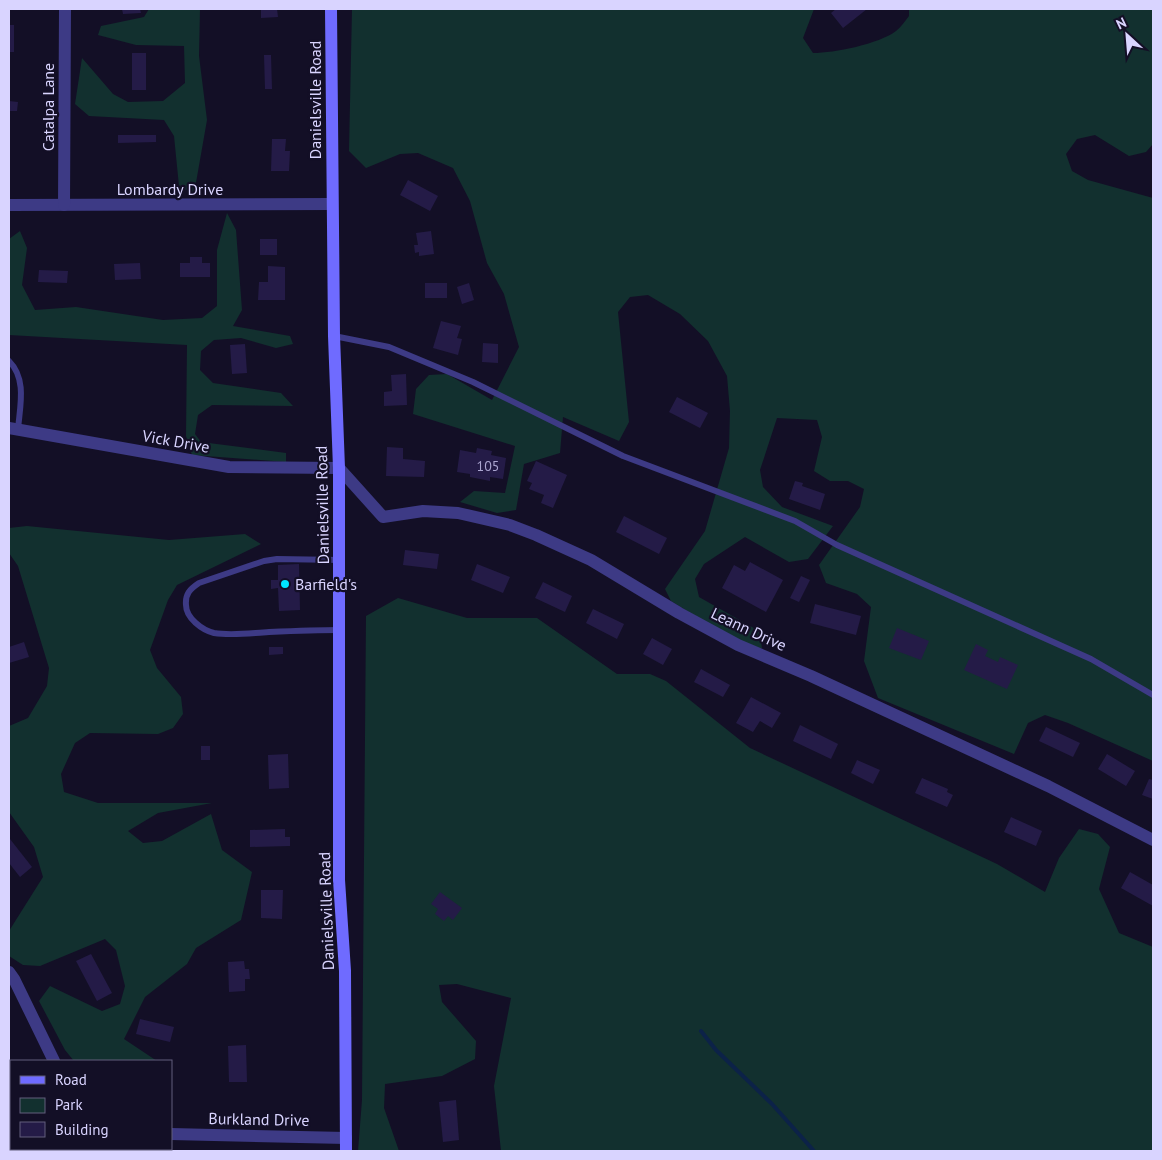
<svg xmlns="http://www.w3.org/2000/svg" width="1162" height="1160" font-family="'PT Sans',sans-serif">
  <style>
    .green { fill: #12302f }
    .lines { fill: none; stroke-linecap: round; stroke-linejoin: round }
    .stream { stroke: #0c2248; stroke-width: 4 }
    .building { fill: #241b47 }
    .service { stroke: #3d3a85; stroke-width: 6 }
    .minor { stroke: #3d3a85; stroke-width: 12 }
    .secondary { stroke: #6f6bff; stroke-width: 12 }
    .poi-dot { fill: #00e5ff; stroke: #130f26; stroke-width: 2 }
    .labels { text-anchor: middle; stroke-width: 4.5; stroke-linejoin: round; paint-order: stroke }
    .number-label { font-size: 14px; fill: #aca6d1 }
    .street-label { font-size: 16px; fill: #d9d4ff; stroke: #130f26 }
    .poi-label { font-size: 16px; fill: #d9d4ff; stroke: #130f26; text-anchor: start }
  </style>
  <rect width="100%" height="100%" fill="#130f26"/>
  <g class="green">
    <path d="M149 9H200L199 56 207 120 194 194 179 186 174 136 164 120 89 116 75 104 82 58 113 94 128 102 163 101 185 83 184 46 136 45 98 35 101 26 144 17Z"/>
    <path d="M352 9H814L803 38 813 53C834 53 879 44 896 31 901 27 905 21 909 16V9H1153V144L1146 152 1129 156 1095 135 1077 139 1066 154 1072 171 1088 180 1153 198V761L1068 723 1045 715 1028 723 1014 754 878 698 864 661 871 607 857 594 826 583 819 565 860 507 864 489 848 481H830L814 471 822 437 817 420 777 418 760 470 763 487 782 507 833 526 808 559 789 562 745 537 704 564 695 579 699 597 759 631 762 648 752 651 671 601 665 589 705 531 729 448 730 411 727 376 708 341 680 314 648 295 630 297 618 312 629 422 619 441 563 417 560 453 524 464 516 510 497 513 460 502 474 491 505 493 515 446 413 414 416 389 429 375 447 374 492 400 519 347 504 294 487 263 470 201 453 168 418 153 400 154 366 168 349 151Z"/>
    <path d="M227 213 236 230 242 310 233 326 290 336 293 344 276 348 241 338 214 340 201 351 200 370 213 383 281 393 293 406 212 405 198 415 195 434 201 442 286 453V462L192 455 186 436 187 345 9 335V239L20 231 27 248 22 285 35 310 76 307 163 320 202 318 217 306V250Z"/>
    <path d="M27 526 169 540 245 534 261 544 177 585 168 600 150 650 157 668 181 697 183 714 173 728 158 734 90 733 75 743 61 774 64 792 98 803H212L158 813 128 831 143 843 162 841 211 814 222 850 252 872 241 920 196 948 187 964 145 997 124 1039 157 1061H74L65 1050 39 1001 50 986 102 1011 120 1004 125 986 116 950 105 939 40 966 23 965 9 956V931L43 877 34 847 9 812V726L28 718 47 686 49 668 18 566 9 553V528Z"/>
    <path d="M398 598 467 618H537L617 674H650L666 681 750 748 997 864 1045 892 1059 858 1079 829 1098 834 1110 847 1099 889 1119 933 1153 947V1151H501L494 1086 511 998 457 984 439 985 442 1002 476 1041 475 1059 442 1076 385 1084 384 1108 399 1151H358L362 1100 366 616Z"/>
  </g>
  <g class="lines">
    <path class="stream" d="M701 1031 716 1050 772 1104 814 1151"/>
  </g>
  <g class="building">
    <path d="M122 9H140L141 13 123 14Z"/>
    <path d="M261 9H277L278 17 261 18Z"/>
    <path d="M836 9H867L843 28 831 13Z"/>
    <rect x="9" y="25" width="5" height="27"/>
    <rect x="132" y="53" width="14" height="37"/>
    <path d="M264 55H271L272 89H265Z"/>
    <path d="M9 101 18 102 17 111H9Z"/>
    <path d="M118 135H156V142L118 143Z"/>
    <path d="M272 139H286L285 151H290L289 171H271Z"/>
    <path d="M408 180 438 196 430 211 400 195Z"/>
    <path d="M431 231 434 254 419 256V252L415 253 414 245H418L416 233Z"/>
    <rect x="260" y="239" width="17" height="16"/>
    <path d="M190 257H202V263H210V277H180V263H190Z"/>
    <path d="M140 263 141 279 115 280 114 264Z"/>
    <path d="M268 266 285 267V300H258L259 282H268Z"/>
    <path d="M39 270 68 271 67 283 38 282Z"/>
    <rect x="425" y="283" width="22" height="15"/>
    <path d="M469 283 474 300 462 304 457 287Z"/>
    <path d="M441 321 461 326 457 338 462 339 458 355 433 348Z"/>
    <path d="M483 343 498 344V363L482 362Z"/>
    <path d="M245 344 247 373 232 374 230 345Z"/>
    <path d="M406 374 407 405 384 406V392L392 391 391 375Z"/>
    <path d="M677 397 708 413 700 428 669 412Z"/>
    <path d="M387 447 403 448V459L425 461 424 477 386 476Z"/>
    <path d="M477 448 492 451 491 455 506 458 503 479 490 477V481L470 477V474L457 472 460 450 476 453Z"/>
    <path d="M536 461 567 475 553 508 541 503 544 495 529 489 532 483 527 481Z"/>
    <path d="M795 481 803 483 802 486 825 494 820 510 789 499Z"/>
    <path d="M624 516 667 538 659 554 616 532Z"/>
    <path d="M405 550 439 554 437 569 403 565Z"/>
    <path d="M750 562 783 580 766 612 722 588 734 565 745 571Z"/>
    <path d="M299 564 300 610 279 611 278 588 271 589V580H278V565Z"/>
    <path d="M477 564 510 577 503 593 471 580Z"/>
    <path d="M801 576 810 580 799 602 790 598Z"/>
    <path d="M543 582 572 596 565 612 535 598Z"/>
    <path d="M815 604 861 616 856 635 810 623Z"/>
    <path d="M593 609 624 624 617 639 586 623Z"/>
    <path d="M897 628 929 641 921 660 889 648Z"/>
    <path d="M652 638 672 649 663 665 643 654Z"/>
    <path d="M24 642 29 657 9 663V647Z"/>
    <path d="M976 644 988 650 985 656 998 662 1000 657 1018 665 1007 689 964 670Z"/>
    <path d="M269 647H283V654L269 655Z"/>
    <path d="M701 669 730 685 723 697 694 682Z"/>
    <path d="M751 697 781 713 772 728 760 721 753 732 736 723Z"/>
    <path d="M800 725 838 744 831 759 793 741Z"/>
    <path d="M1046 727 1080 743 1073 757 1039 741Z"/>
    <rect x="201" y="746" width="9" height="14"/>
    <path d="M288 754 289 788 269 789 268 755Z"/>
    <path d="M1107 754 1135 771 1126 786 1098 769Z"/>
    <path d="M857 760 880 770 873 784 851 773Z"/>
    <path d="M922 778 948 789 947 792 953 795 947 807 915 793Z"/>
    <path d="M1149 779 1153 780V799L1142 795Z"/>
    <path d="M1011 817 1042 831 1036 846 1004 832Z"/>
    <path d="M285 829V837H290V846L250 847V830Z"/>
    <path d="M10 839 32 867 20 877 9 863V841Z"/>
    <path d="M1130 872 1153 885V906L1121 888Z"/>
    <path d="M261 890H283L282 919 261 918Z"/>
    <path d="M440 892 462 908 453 920 448 916 444 921 435 914 438 909 431 904Z"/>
    <path d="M91 954 112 993 97 1001 76 961Z"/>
    <path d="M244 961 245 969H249L250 979H245V991L229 992 228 962Z"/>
    <path d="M140 1019 174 1027 170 1042 136 1034Z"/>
    <path d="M246 1045 247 1082H229L228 1046Z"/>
    <path d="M456 1100 459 1140 443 1142 439 1102Z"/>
    <path d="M63 1149H83L81 1151H66Z"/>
  </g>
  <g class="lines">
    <g class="service">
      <path d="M334 336 389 347 473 382 623 456 795 521 837 545 1091 659 1153 695"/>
      <path d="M9 361C27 379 20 406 18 429"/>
      <path d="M339 630C315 630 292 631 269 632 251 633 232 636 214 633 202 630 186 618 186 605 185 594 190 589 199 583L264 561 277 559 339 560"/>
    </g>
    <g class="minor">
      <path d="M9 205 332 204"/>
      <path d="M64 205 65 9"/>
      <path d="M9 428 229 467 339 468 383 517 423 511 458 513 510 525 536 535 591 560 679 613 738 645 811 676 1048 786 1153 840"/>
      <path d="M9 972 14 979 54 1061"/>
      <path d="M171 1134 346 1138"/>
    </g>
    <path class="secondary" d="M331 9 334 336 339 468V880L345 971 346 1151"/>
  </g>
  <circle class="poi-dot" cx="285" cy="584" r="5"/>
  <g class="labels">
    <g class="number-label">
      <text x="488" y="471">105</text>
    </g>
    <g class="street-label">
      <text transform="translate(315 100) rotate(-90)" y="6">Danielsville Road</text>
      <text transform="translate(48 107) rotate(-90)" y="6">Catalpa Lane</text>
      <text x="170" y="195">Lombardy Drive</text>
      <text transform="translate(176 441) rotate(10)" y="6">Vick Drive</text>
      <text transform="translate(322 505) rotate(-91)" y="6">Danielsville Road</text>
      <text transform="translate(749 629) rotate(25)" y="6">Leann Drive</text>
      <text transform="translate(326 911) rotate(-92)" y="6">Danielsville Road</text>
      <text transform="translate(259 1119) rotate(1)" y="6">Burkland Drive</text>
    </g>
    <g class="poi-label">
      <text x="295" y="590">Barfield's</text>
    </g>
  </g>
  <rect width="1162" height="1160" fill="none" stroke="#d9d4ff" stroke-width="20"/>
  <rect x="10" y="1060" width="162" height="90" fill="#130f26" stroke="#625e7d"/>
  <rect x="20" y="1076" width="25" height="8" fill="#6f6bff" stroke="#625e7d"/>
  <text x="55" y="1085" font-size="15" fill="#d9d4ff">Road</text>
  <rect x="20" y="1098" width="25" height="15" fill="#12302f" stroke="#625e7d"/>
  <text x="55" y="1110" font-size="15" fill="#d9d4ff">Park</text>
  <rect x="20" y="1122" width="25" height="15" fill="#241b47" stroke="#625e7d"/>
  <text x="55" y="1135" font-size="15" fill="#d9d4ff">Building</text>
  <g transform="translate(1127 35) rotate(334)" stroke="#130f26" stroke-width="4" paint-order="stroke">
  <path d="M0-4L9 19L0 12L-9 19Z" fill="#d9d4ff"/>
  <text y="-8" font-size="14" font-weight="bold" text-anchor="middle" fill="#d9d4ff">N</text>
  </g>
</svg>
